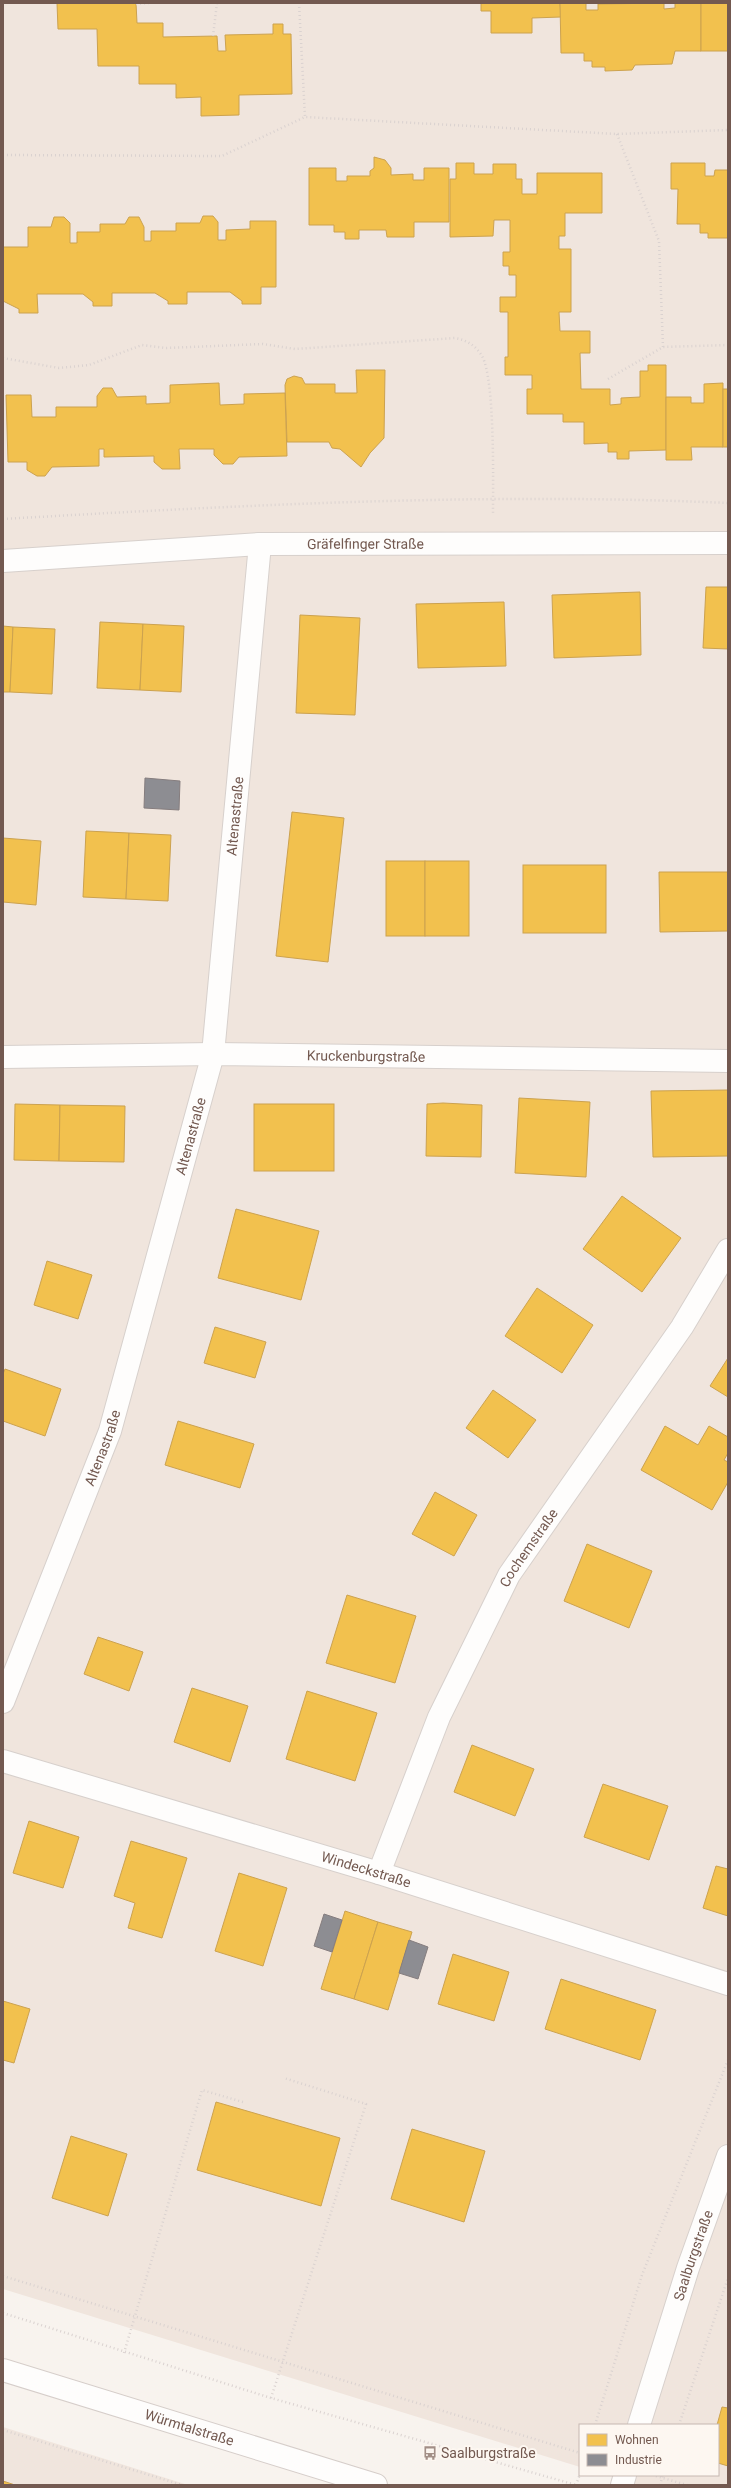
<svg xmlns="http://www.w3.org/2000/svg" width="731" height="2488" font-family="Roboto,sans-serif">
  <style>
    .residential { fill: #f0e5dd }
    .homes { fill: #f2c14e; stroke: #cca24f }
    .industry { fill: #8d8d92; stroke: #857d7e }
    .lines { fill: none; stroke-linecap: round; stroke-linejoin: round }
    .street-casing { stroke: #d7d0cc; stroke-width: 24 }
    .secondary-casing { stroke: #d6ceca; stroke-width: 24 }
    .path { stroke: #dad2d0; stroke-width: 2.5; stroke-dasharray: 1 3; stroke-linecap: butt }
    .street { stroke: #fefdfc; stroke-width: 22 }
    .secondary { stroke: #fefdfc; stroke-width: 22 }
    .labels { text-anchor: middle; stroke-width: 4; stroke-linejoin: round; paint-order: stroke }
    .street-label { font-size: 14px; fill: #735950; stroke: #fdf7f1 }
    .poi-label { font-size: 14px; fill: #735950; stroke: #fdf7f1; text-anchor: start }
  </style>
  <rect width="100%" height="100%" fill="#f8f3ee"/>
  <g class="residential">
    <path d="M3 3H728V2485H639L607 2475H718V2425H580V2467L3 2289Z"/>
    <path d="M3 2427 188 2485H3Z"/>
  </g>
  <g class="homes">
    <path d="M57 3H136L137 23H163V37L217 36 218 51H226L225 35 273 34V24H283V34H291L292 94 239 95V115L201 116V97L176 98V84H139V66H98L97 29H58Z"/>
    <path d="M481 3H560L561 17 532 18V33H491V11H481Z"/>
    <path d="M560 3H586V10H598V4L664 3V9L675 8V3H701V51H675L672 64 635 65 632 70 605 71V67H592V61H584V53H561Z"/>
    <rect x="701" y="3" width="27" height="48"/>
    <path d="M374 157 385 160 391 168V175L413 174V180H424V168H449V222H414V237H387L386 230H359V239H345V232H334V225H309V168H336V181H347V176H370V171L374 168Z"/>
    <path d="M456 163H474V174H493V164H516V179H522V194H537V173H602V213H565V236H559V249H571V312H559L560 331H590V353H580L581 389H610V405L621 404V398L640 397V371H648V365H666V450L629 451V459H617V452H608V443L584 444V422H563V414H527V389H532V375H505V357H508V312H500V297H516V275H509V266H503V252H510V220H494L493 236 450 237V179H456Z"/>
    <path d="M671 163H705V176H714L715 170H728V238H708V233H700V224H677L678 189H671Z"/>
    <path d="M203 216H213L218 222V240H226V230L250 229V221H276V287H261V304H242V301L230 292H187V304H168V301L155 293H112V306H93V302L83 294H37L38 313H19V309L3 301V247H28V227H51L54 217H64L70 223V243H77V232H100V224H125L129 217H139L144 227V241H151V231H176V223H200Z"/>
    <path d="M356 370H385L384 438 370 453 361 467 340 449 332 448 329 442H287L285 385 287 379 294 376 302 378 305 384H335V393H357Z"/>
    <path d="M219 383 220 405 244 404V394L285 393 287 456 239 457 233 464H223L214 455V449H179L180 469H162L154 462V456L104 457V449H99V466L52 467 45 476H37L27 470V462H8L6 395H31L32 417H56V407H97V396L103 388H112L117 397 146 396V404L170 403V385Z"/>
    <path d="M723 383V447H691L692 460H666V397H691V403H704V384Z"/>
    <rect x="723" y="389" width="5" height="58"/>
    <path d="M706 587H728V649L703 648Z"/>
    <path d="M640 592 641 655 554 658 552 595Z"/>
    <path d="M504 602 506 666 418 668 416 604Z"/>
    <path d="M300 615 360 618 355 715 296 713Z"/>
    <path d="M100 622 143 624 140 690 97 688Z"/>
    <path d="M143 624 184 626 181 692 140 690Z"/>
    <path d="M3 626 13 627 10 692H3Z"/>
    <path d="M13 627 55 629 52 694 10 692Z"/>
    <path d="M292 812 344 818 328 962 276 956Z"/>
    <path d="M86 831 129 833 126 899 83 897Z"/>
    <path d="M129 833 171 835 168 901 126 899Z"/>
    <path d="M3 838 41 841 36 905 3 902Z"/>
    <rect x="386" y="861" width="39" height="75"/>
    <rect x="425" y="861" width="44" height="75"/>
    <rect x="523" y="865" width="83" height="68"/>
    <path d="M659 872H728V931L660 932Z"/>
    <path d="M728 1090V1156L653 1157 651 1091Z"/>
    <path d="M519 1098 590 1102 586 1177 515 1173Z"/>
    <path d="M443 1103 482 1105 481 1157 426 1156 427 1104Z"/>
    <path d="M15 1104 60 1105 59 1161 14 1160Z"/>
    <rect x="254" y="1104" width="80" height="67"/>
    <path d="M60 1105 125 1106 124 1162 59 1161Z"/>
    <path d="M622 1196 681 1238 642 1292 583 1249Z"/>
    <path d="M236 1209 319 1231 301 1300 218 1278Z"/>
    <path d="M47 1261 92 1275 78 1319 34 1305Z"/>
    <path d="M537 1288 593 1325 562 1373 505 1336Z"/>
    <path d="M215 1327 266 1342 255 1378 204 1363Z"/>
    <path d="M728 1358V1397L710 1386Z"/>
    <path d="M5 1369 61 1389 45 1436 3 1421V1374Z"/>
    <path d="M493 1390 536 1420 508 1458 466 1428Z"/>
    <path d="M178 1421 254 1444 240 1488 165 1465Z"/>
    <path d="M665 1426 698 1445 709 1426 728 1437V1453L724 1460 728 1462V1482L712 1510 641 1470Z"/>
    <path d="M435 1492 477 1515 454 1556 412 1534Z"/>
    <path d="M587 1544 652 1571 629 1628 564 1601Z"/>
    <path d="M347 1595 416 1616 395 1683 326 1663Z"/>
    <path d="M98 1637 143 1652 129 1691 84 1674Z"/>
    <path d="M192 1688 248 1706 230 1762 174 1742Z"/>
    <path d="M307 1691 377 1713 355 1781 286 1759Z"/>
    <path d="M472 1745 534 1769 515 1816 454 1792Z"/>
    <path d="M603 1784 668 1806 649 1860 584 1837Z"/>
    <path d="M29 1821 79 1837 63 1888 13 1873Z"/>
    <path d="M131 1841 187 1858 162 1938 128 1928 135 1903 114 1896Z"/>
    <path d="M716 1866 728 1869V1916L703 1908Z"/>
    <path d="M239 1873 287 1888 263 1966 215 1951Z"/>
    <path d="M345 1911 378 1922 354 1999 321 1989Z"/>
    <path d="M378 1922 412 1932 388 2010 354 1999Z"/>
    <path d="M453 1954 509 1972 494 2021 438 2004Z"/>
    <path d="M561 1979 656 2010 640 2060 545 2029Z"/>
    <path d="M3 2001 30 2009 14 2063 3 2060Z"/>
    <path d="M216 2102 340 2138 321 2206 197 2170Z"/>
    <path d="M412 2129 485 2151 464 2222 391 2199Z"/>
    <path d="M71 2136 127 2154 108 2216 52 2198Z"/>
    <path d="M722 2407 728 2408V2466L718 2463 717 2425Z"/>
    <path d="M3 2481 15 2485H3Z"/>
  </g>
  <g class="industry">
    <path d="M145 778 180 781 179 810 144 808Z"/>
    <path d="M324 1914 342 1920 332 1952 314 1946Z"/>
    <path d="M409 1940 428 1947 418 1979 399 1973Z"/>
  </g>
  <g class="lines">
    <defs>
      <g id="street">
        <path id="s1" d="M3 561 260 544 728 543"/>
        <path id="s2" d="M3 1057 213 1054 728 1061"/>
        <path id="s3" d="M3 1702 110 1431 213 1054 260 544"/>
        <path id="s4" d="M3 1761 379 1873 728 1984"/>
        <path id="s5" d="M379 1873 439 1717 509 1575 682 1327 728 1250"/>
        <path id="s6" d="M639 2425 688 2268 728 2156"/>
        <path d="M622 2485 625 2475"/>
      </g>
      <g id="secondary">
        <path id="s7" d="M3 2370 376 2485"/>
      </g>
    </defs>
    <use href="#street" class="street-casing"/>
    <use href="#secondary" class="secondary-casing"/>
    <g class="path">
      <path d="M299 3 305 117"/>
      <path d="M136 4 149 3"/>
      <path d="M213 36 217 3"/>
      <path d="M617 134 659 241 663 347"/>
      <path d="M3 155 222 156 305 117 617 134 728 130"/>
      <path d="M3 358 59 368 89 365 142 345 166 348 263 344 295 349 455 338C467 340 476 346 482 356 495 379 493 482 493 513"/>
      <path d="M608 379 663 347 728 345"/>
      <path d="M3 519C245 505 486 492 728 503"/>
      <path d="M3 2276 580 2453"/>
      <path d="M3 2313 271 2398 576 2485"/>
      <path d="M124 2353 202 2090 243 2102"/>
      <path d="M271 2398 366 2104 284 2078"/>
      <path d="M595 2425 642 2275 728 2060"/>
      <path d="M679 2425 728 2278"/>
      <path d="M3 2430 182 2485"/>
      <path d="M430 2453 433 2445"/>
      <path d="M656 2476 687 2485"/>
      <path d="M576 2485 580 2474"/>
      <path d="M660 2485 663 2475"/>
    </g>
    <use href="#street" class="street"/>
    <use href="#secondary" class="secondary"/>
  </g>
  <defs>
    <symbol id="bus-bare" viewBox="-9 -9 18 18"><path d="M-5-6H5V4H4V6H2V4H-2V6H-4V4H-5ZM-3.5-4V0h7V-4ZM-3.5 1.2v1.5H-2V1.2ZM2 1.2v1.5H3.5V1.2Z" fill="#a28f87" stroke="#fdf7f1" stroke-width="2.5" paint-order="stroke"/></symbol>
  </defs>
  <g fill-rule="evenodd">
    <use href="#bus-bare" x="420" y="2443" width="20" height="20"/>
  </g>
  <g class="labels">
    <g class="street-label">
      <text dy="5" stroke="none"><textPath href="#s1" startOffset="363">Gräfelfinger Straße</textPath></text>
      <text dy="5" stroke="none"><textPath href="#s3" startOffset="921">Altenastraße</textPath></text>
      <text dy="5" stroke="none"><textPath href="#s2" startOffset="363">Kruckenburgstraße</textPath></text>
      <text dy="5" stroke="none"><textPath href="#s3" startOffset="597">Altenastraße</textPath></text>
      <text dy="5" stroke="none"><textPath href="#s3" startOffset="273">Altenastraße</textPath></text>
      <text dy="5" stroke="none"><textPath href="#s5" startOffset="359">Cochemstraße</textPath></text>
      <text dy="5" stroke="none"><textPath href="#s4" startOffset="379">Windeckstraße</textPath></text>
      <text dy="5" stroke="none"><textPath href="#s6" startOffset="178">Saalburgstraße</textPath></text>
      <text dy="5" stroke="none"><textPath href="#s7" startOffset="195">Würmtalstraße</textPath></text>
    </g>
    <g class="poi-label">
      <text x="441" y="2458">Saalburgstraße</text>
    </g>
  </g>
  <rect width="731" height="2488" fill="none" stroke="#735950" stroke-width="8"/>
  <rect x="579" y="2424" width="140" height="52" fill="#fdf7f1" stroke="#c6b8b1"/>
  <rect x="587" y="2434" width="20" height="12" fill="#f2c14e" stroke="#c6b8b1"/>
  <text x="615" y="2444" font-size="12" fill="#735950">Wohnen</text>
  <rect x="587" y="2454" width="20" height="12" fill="#8d8d92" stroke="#c6b8b1"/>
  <text x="615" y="2464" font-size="12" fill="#735950">Industrie</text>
</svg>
